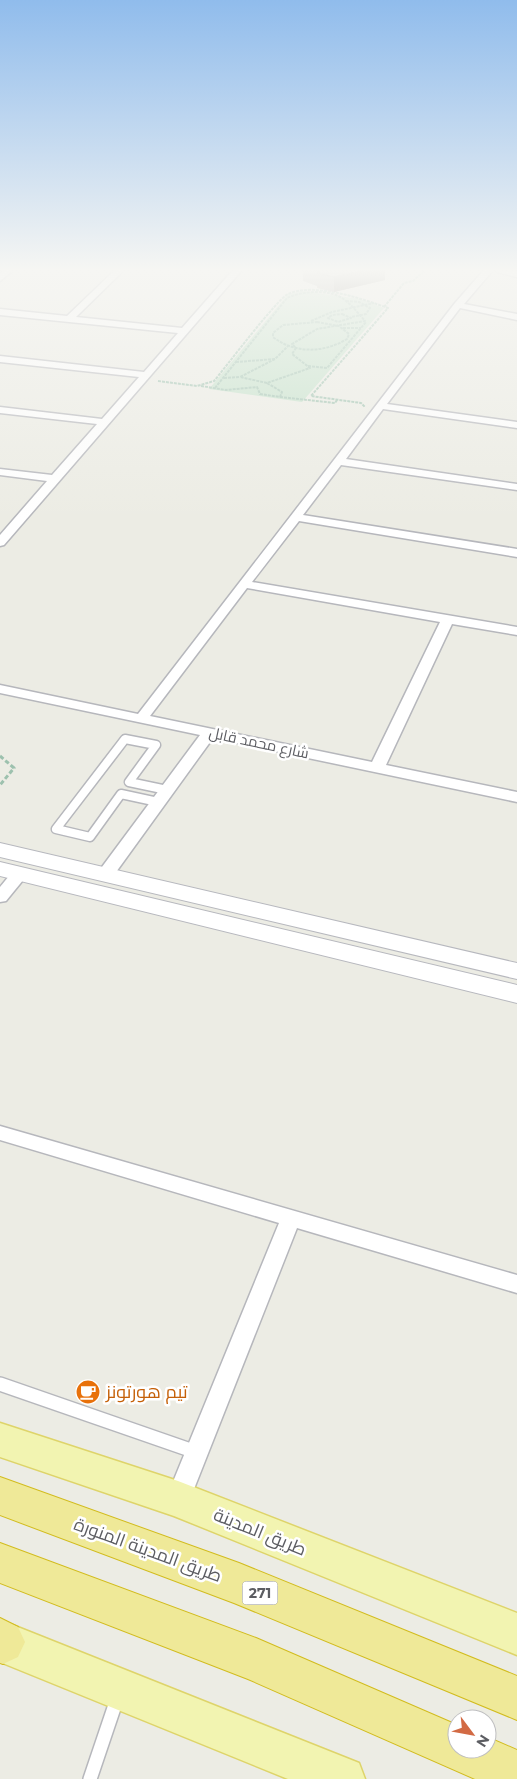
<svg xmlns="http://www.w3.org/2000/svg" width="517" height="1779" font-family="Montserrat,Cairo,sans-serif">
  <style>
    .green { fill: #c3e1c9 }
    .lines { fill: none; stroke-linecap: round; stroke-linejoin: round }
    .lane-far1-casing { stroke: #b6b7bc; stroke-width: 11 }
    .lane-casing { stroke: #b6b7bc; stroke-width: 16 }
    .street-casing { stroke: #b6b7bc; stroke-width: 3 }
    .secondary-casing { stroke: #b7b8be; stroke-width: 2 }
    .primary-casing { stroke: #ded46a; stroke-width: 3 }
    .highway-casing { stroke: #d2bc1e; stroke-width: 2 }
    .path-far1 { stroke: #9dc1ae; stroke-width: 2; stroke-dasharray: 3 1; stroke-linecap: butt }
    .path { stroke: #9dc1ae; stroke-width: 3; stroke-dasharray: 4.5 2.5; stroke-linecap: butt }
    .lane-far1 { stroke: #fff; stroke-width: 8 }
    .lane { stroke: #fff; stroke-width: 13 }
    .street { fill: #fff; fill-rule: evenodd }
    .secondary { fill: #fff; fill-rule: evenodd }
    .primary { fill: #f2f4b1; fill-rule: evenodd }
    .highway { fill: #efe998; fill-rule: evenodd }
    .wall { fill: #acaaa5 }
    .shaded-wall { fill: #8c8b86 }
    .building { fill: #c8c6c0; stroke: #8c8b86 }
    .labels { text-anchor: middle; stroke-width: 5; stroke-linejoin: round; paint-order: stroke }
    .shield { fill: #fff; stroke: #8d8e91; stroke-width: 1 }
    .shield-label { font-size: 14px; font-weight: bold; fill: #5c5d62 }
    .street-label { font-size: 15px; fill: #5c5d62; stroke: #fff }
    .near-food-label { font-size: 18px; fill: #c56008; stroke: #fff; text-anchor: start }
    .near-street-label { font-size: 18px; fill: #5c5d62; stroke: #fff }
  </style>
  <rect width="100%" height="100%" fill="#ecece4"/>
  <path class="green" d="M303 291 360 299 384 308 302 402 209 389 288 294Z"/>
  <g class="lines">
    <defs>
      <path id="lane-far1" d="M158 802 121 794 90 837 56 829 125 739 156 745 129 782 167 790"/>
      <g id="lane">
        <path d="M0 1384 196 1452"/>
        <path d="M90 1779 117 1699"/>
      </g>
      <g id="street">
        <path d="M4 270H13L0 281V274Z"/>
        <path d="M115 270H124L76 317 182 328 233 270H242L4 545 0 546V535L47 481 0 475V469L52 475 97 424 0 413V407L102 419 139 377 0 362V356L144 372 178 333 0 315V309L67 316Z"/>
        <path d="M484 270H493L464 304 517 314V320L460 308 387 404 517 422V428L383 409 346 459 517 484V490L341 465 303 515 517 549V557L299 521 252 582 517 627V635L452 624 386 765 517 792V802L213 738 111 879H99L97 875 99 871 200 735 0 693V685L138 714 455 303ZM247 588 440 622 372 762 150 716Z"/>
        <path d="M496 270 517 271V277L497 272Z"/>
        <path d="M20 869 26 870 28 874 6 901 0 902V887L14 870Z"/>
        <path d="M0 1126 517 1275V1293L297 1228 190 1499 186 1507 178 1510 170 1507 166 1499 279 1223 0 1140Z"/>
      </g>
      <g id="secondary">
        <path d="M0 843 517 963V979L0 857Z"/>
        <path d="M0 862 517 985V1003L0 876Z"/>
      </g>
      <g id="primary">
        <path d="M0 1423 178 1481 517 1613V1655L174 1516 0 1457Z"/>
        <path d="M0 1620 359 1763 365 1779H288L0 1662Z"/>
      </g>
      <g id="highway">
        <path d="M0 1477 239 1563 517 1676V1720L234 1603 0 1515Z"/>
        <path d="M0 1543 256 1638 457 1725V1749H487V1737L517 1750V1779H475L248 1679 0 1583Z"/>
        <path d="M0 1618 18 1627 25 1642 18 1657 3 1664 0 1663Z"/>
      </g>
    </defs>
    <use href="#lane-far1" class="lane-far1-casing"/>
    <use href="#lane" class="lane-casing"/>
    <use href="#street" class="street-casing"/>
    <use href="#secondary" class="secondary-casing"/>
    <use href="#primary" class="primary-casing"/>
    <use href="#highway" class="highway-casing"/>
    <g class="path-far1">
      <path d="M346 301 359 302 370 308 366 314 351 317"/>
      <path d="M384 307 404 283 413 281 425 270"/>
      <path d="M342 314 351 318 338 322 328 318 332 315Z"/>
      <path d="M311 321 332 312 374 303"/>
      <path d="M317 322 339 326 349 334 347 339C324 353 295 354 273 337V333L283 325Z"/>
      <path d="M343 328H361"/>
      <path d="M236 362 275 359"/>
      <path d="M308 366 327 368 366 322"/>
      <path d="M224 378 240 377"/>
      <path d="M158 381 197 386 214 381C225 368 278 298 288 294 314 282 363 299 388 308L311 396 361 403 365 407"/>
      <path d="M267 383 240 377 275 359 288 346"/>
      <path d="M201 386 226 390 257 387 260 394 280 397 282 392 267 383 310 368 292 354 296 348 292 344 317 329 365 321C358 313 351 304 342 298 328 289 302 291 287 298L215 388"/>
      <path d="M280 397 335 403 337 400"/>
    </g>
    <path class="path" d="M0 756 14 768 0 785"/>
    <use href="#lane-far1" class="lane-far1"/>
    <use href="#lane" class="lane"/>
    <use href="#street" class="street"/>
    <use href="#secondary" class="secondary"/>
    <use href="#primary" class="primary"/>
    <use href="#highway" class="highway"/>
  </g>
  <path class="wall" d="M303 270H385V280L334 292 317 288V286L303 281Z"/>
  <path class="shaded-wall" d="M363 270H385V280L334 292V277Z"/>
  <path class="building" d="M315 270H363L334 277 317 273 320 272Z"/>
  <linearGradient id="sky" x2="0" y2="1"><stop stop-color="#90bcec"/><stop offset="0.52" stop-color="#f6f6f3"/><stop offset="1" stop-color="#f6f6f3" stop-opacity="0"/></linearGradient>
  <rect width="517" height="519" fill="url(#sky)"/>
  <defs>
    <symbol id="cafe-disc" viewBox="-11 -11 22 22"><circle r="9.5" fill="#e8710a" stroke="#fff"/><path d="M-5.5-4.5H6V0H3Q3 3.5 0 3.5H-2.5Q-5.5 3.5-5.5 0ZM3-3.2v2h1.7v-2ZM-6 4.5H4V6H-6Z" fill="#fff"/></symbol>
  </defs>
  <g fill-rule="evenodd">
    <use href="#cafe-disc" x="74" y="1378" width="28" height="28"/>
  </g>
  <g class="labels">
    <rect class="shield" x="242.5" y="1581.5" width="35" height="23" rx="4"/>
    <g class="shield-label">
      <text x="260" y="1598">271</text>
    </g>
    <g class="street-label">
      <text transform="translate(259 743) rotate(12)" y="5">شارع محمد قابل</text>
    </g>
    <g class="near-food-label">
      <text x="106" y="1398">تيم هورتونز</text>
    </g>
    <g class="near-street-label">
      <text transform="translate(260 1532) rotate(22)" y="6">طريق المدينة</text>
      <text transform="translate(148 1550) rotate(20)" y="6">طريق المدينة المنورة</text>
    </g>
  </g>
  <g transform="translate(472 1734) rotate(122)"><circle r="24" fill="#ffffff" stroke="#bebec0"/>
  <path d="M0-4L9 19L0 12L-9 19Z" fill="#d26a44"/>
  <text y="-8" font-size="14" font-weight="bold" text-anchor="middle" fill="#5c5d62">N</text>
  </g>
</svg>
